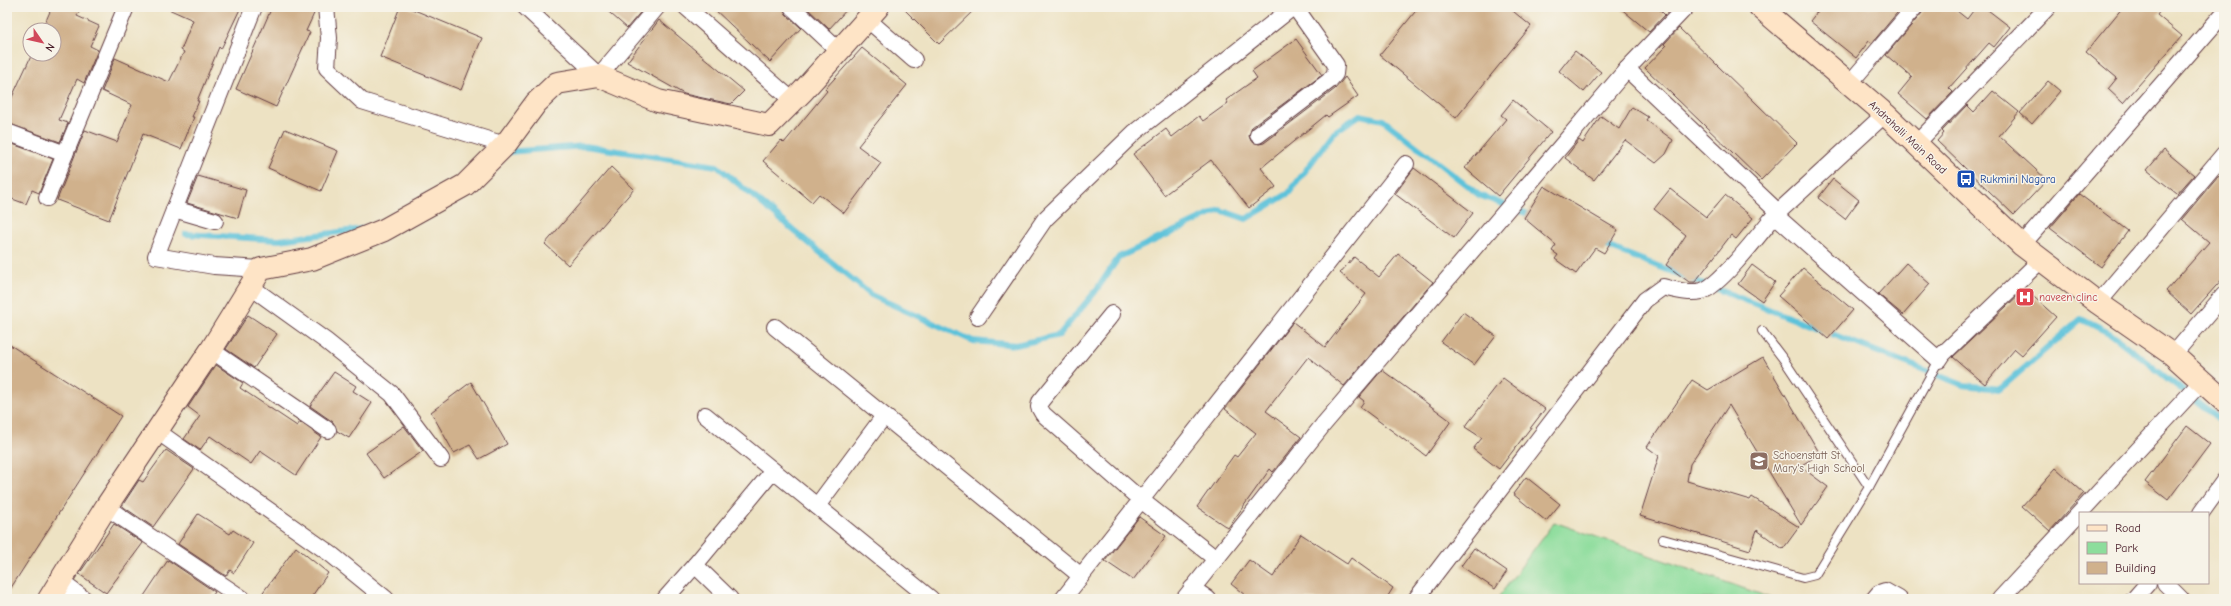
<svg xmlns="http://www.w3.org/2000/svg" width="2231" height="606" font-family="'Comic Neue',sans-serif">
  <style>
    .green { fill: #8ddd9c; stroke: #6c7e64 }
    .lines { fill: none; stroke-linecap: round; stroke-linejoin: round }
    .stream { stroke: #5dc2da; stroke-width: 6 }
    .building { fill: #d0b18c }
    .lane-casing { stroke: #623c42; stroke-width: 10 }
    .street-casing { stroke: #623c42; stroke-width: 18 }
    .secondary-casing { stroke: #623c42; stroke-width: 24 }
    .lane { stroke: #fff; stroke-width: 8 }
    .street { stroke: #fff; stroke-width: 16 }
    .secondary { stroke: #fee4c6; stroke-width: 22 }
    .labels { text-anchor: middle; stroke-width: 3; stroke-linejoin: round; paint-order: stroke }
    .street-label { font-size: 11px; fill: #4a1f2b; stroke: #f7f3e8 }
    .transit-label { font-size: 11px; fill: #164399; stroke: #f7f3e8; text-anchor: start }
    .health-label { font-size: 11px; fill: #be3a42; stroke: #f7f3e8; text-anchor: start }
    .education-label { font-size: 11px; fill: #785e54; stroke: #f7f3e8; text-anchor: start }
  </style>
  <rect width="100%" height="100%" fill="#f7f3e8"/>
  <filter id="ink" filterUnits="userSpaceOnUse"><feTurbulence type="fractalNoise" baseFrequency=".025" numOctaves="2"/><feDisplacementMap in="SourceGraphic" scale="8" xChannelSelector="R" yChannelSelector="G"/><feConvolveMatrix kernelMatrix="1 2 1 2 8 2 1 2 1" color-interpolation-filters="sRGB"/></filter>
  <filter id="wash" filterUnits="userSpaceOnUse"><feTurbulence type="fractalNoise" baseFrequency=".012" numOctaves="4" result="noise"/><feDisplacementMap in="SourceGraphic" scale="16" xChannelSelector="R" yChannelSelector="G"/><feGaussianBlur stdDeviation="0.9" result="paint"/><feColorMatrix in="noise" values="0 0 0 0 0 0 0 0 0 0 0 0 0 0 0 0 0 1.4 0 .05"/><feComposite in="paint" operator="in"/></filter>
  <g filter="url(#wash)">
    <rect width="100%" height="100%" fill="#ede2c3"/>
    <path class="green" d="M1554 522 1774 599H1497Z"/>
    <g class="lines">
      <g class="stream">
        <path d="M506 152 585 146 717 166 871 295 973 341 1016 345 1059 335 1095 292 1119 257 1220 210 1246 219 1289 193 1334 132 1360 115 1383 120 1479 195 1533 216"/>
        <path d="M186 234 279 240 363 229"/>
        <path d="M1601 244 1963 385 2000 389 2081 319 2111 334 2224 423"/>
      </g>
    </g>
    <g id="blocks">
      <g class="building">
        <path d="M52 7H81L77 16 99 26 90 46 98 50 84 83 77 79 59 120 68 123 60 142 7 123V108L32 54H54V30H42Z"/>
        <path d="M164 7H241L221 49 219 47 197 101H199L192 117H194L181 149 143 134 109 220 57 200 85 130 117 142 132 105 102 91 115 58 169 82 184 52 181 50 193 20Z"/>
        <path d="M272 7H317L306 31 310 32 276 107 236 89Z"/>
        <path d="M400 7H407L482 38 461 90 380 57Z"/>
        <path d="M603 7H643L644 8 627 28Z"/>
        <path d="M712 7H783L786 14 801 28 770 62Z"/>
        <path d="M806 7H849L829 29Z"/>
        <path d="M902 7H977L939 44Z"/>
        <path d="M1419 7H1508L1531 26 1456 118 1380 55Z"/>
        <path d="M1619 7H1657L1665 15 1649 32Z"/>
        <path d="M1821 7H1902L1872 43 1869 41 1856 58 1810 21Z"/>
        <path d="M1924 7H1952L1967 19 1976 7H1984L2010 27 1994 47 1989 43 1949 88 1953 92 1927 119 1898 94 1912 77 1886 55 1922 13Z"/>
        <path d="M2123 7H2163L2157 15 2182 36 2123 103 2108 89 2117 78 2086 52Z"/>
        <path d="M659 20 744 91 731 104 684 94 627 62Z"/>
        <path d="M1679 28 1797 143 1761 180 1645 68 1666 46 1664 44Z"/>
        <path d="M1296 39 1322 75 1252 127 1249 136 1251 141 1259 144 1264 143 1335 89 1345 77 1358 96 1328 117 1326 115 1261 168 1276 187 1249 208 1211 160 1164 195 1133 154 1166 129 1172 137 1199 116 1203 121 1228 103 1226 100 1257 78 1252 71Z"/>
        <path d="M862 48 907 85 858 146 881 163 844 213 819 194 812 202 763 161 781 140 784 143 827 91 825 89Z"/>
        <path d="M1575 51 1601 72 1584 92 1559 71Z"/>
        <path d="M2048 81 2060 91 2032 124 2020 113Z"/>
        <path d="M1993 91 2019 112 1999 136 2047 180 2014 215 1937 141 1944 133 1942 131 1967 105 1974 112Z"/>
        <path d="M1513 100 1551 132 1498 196 1465 168 1506 119 1501 115Z"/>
        <path d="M1632 107 1648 117 1646 120 1673 140 1666 154 1656 163 1625 140 1594 180 1565 158 1579 140 1583 143 1601 116 1619 129Z"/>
        <path d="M285 129 338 151 321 191 268 168Z"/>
        <path d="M7 142 53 159 39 193 32 190 26 204 7 197Z"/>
        <path d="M2164 150 2194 175 2177 194 2147 170Z"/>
        <path d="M611 167 634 189 568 265 545 244Z"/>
        <path d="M1414 168 1473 213 1454 238 1395 194Z"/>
        <path d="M198 176 246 190 238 218 187 203Z"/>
        <path d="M2218 176 2224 181V277L2191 314 2166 291 2209 242 2182 219Z"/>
        <path d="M1833 179 1859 200 1845 219 1818 198Z"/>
        <path d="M1544 186 1618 230 1604 253 1595 248 1576 274 1555 259 1558 255 1552 251 1556 245 1524 218Z"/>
        <path d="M1670 189 1706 217 1725 195 1753 218 1736 239 1731 235 1695 282H1689L1666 265 1686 235 1654 209Z"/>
        <path d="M2079 194 2128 231 2101 267 2050 228Z"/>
        <path d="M1398 254 1433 282 1344 386 1308 357 1266 411 1301 437 1273 472 1270 469 1228 528 1197 507 1234 455 1237 457 1256 433 1225 409 1293 322 1325 347 1366 294 1340 273 1354 257 1379 277Z"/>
        <path d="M1906 263 1930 284 1903 315 1878 294Z"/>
        <path d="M1752 265 1775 282 1762 301 1738 284Z"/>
        <path d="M1803 268 1853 310 1828 339 1778 296Z"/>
        <path d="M2025 289 2056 317 2022 355 2015 349 1985 384 1953 357Z"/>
        <path d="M1463 312 1496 336 1474 365 1441 342Z"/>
        <path d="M248 315 277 334 254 368 226 349Z"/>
        <path d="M7 343 121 416 7 594Z"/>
        <path d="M1763 357 1820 454 1800 466 1828 487 1801 525 1729 405 1690 464 1687 481 1750 500 1752 497 1799 527 1783 549 1757 530 1750 550 1640 516 1659 456 1647 447 1692 380 1708 390Z"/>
        <path d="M216 365 243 383 240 388 297 426 300 422 321 437 296 475 260 451 251 464 210 436 200 450 184 439 200 416 188 407Z"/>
        <path d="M1382 370 1451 421 1426 456 1360 407 1364 401 1359 397Z"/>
        <path d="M334 372 356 386 353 391 372 403 349 438 337 431 333 422 310 406Z"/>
        <path d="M1503 378 1545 409 1499 469 1473 449 1482 438 1465 427Z"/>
        <path d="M471 382 507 444 479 459 470 445 454 453 431 412Z"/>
        <path d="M404 426 423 451 384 478 366 453Z"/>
        <path d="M2187 426 2210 444 2168 500 2145 482Z"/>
        <path d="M166 450 194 469 153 527 122 506 139 480 143 482Z"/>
        <path d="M2056 468 2084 493 2050 531 2022 506Z"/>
        <path d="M1526 477 1560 504 1546 521 1513 494Z"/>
        <path d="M198 514 230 534 233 530 253 543 234 573 230 570 226 576 178 544Z"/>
        <path d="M1139 517 1166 536 1133 580 1105 561Z"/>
        <path d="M114 524 143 543 106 593 79 574Z"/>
        <path d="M1301 534 1347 564 1351 558 1393 588 1386 599H1250L1231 584 1249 560 1273 577Z"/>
        <path d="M296 547 328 573 310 599H258Z"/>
        <path d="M1474 548 1507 571 1495 589 1461 566Z"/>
        <path d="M168 560 215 592 210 599H142Z"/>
      </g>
    </g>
  </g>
  <g filter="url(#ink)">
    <use href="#blocks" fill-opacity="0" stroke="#623c42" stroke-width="1"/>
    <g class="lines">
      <defs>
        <g id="lane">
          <path d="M1762 331 1784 360 1869 487"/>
          <path d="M1663 539 1803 578 1815 575 1869 487 1939 360"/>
        </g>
        <g id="street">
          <path d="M254 7 156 256 214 266 261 269"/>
          <path d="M326 7 329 38 327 68 362 101 505 145"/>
          <path d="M525 7 599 76 657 7"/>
          <path d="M686 7 793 101"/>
          <path d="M792 7 839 51"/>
          <path d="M867 19 914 60"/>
          <path d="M1627 69 1779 213"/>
          <path d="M1849 84 1915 7"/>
          <path d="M1885 114 1775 215 1939 360 1943 354 2041 260"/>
          <path d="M7 132 65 154 126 7"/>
          <path d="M1258 135 1329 81 1335 74 1336 65 1295 7"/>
          <path d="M1917 143 2048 7"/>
          <path d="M47 198 65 154"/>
          <path d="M174 209 215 221"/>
          <path d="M2022 245 2224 13"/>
          <path d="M251 287 326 341 392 394 441 459"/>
          <path d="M2098 303 2224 154"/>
          <path d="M1112 314 1040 402 1039 407 1043 414 1141 500 1406 164"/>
          <path d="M978 317 1045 219 1135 132 1293 7"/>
          <path d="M775 327 1081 576"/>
          <path d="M211 350 328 430"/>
          <path d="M2173 355 2224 295"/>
          <path d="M705 415 931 599"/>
          <path d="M157 431 332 555 386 599"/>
          <path d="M817 506 884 416"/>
          <path d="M106 507 243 599"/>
          <path d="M2201 513 2224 481"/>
          <path d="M695 565 730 599"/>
          <path d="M61 582 84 599"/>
          <path d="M2165 583 2181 599"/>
          <path d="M1192 588 1208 599"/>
          <path d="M665 599 695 565 773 471"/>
          <path d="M1063 599 1141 500 1216 559"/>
          <path d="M1184 599 1323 425 1627 69 1686 7"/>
          <path d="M1416 599 1645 300 1663 287C1676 290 1689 294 1702 291 1720 286 1762 231 1775 215"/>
          <path d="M1874 599 1879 593 1885 591 1899 599"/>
          <path d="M2000 599 2202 381"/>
          <path d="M2134 599 2148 583"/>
        </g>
        <g id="secondary">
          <path d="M1760 7 1885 114 2022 245 2098 303 2173 355 2224 401"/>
          <path d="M49 599 106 507 211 350 261 269 312 259 384 230 465 185 505 145 536 103 557 83 599 76 658 101 769 125 803 91 878 7"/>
        </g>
      </defs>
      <use href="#lane" class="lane-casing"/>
      <use href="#street" class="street-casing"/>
      <use href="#secondary" class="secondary-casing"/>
      <use href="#lane" class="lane"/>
      <use href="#street" class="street"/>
      <use href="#secondary" class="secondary"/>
    </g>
  </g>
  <defs>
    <symbol id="bus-square" viewBox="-11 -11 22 22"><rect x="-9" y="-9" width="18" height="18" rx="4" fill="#1a4fb4" stroke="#f7f3e8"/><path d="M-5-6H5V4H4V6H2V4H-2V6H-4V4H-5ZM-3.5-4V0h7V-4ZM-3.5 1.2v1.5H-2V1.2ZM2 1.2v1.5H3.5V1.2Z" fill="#fff"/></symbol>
    <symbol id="hospital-square" viewBox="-11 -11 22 22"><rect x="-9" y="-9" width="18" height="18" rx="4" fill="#e0444e" stroke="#f7f3e8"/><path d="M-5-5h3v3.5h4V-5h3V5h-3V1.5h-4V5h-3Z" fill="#fff"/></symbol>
    <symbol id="school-square" viewBox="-11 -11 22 22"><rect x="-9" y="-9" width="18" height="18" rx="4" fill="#8d6e63" stroke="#f7f3e8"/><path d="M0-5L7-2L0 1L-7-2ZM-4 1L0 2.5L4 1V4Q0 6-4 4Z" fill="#fff"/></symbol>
  </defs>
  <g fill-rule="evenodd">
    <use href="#bus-square" x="1955" y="168" width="22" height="22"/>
    <use href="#hospital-square" x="2014" y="286" width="22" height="22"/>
    <use href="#school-square" x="1748" y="450" width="22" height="22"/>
  </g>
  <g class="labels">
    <g class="street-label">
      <text transform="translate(1908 137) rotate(43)" y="4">Andrahalli Main Road</text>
    </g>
    <g class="transit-label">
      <text x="1980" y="183">Rukmini Nagara</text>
    </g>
    <g class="health-label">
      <text x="2039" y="301">naveen clinc</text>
    </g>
    <g class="education-label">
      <text x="1773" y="459">Schoenstatt St<tspan x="1773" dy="13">Mary's High School</tspan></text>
    </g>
  </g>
  <rect width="2231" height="606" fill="none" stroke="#f7f3e8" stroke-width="24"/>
  <rect x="2079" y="512" width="130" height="72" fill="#f7f3e8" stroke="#b29e9c"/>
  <rect x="2087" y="525" width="20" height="6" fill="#fee4c6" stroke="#b29e9c"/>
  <text x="2115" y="532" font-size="12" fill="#4a1f2b">Road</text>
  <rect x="2087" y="542" width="20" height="12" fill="#8ddd9c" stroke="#b29e9c"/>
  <text x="2115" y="552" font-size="12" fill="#4a1f2b">Park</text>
  <rect x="2087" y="562" width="20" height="12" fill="#d0b18c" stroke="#b29e9c"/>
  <text x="2115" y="572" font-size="12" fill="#4a1f2b">Building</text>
  <g transform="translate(42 42) rotate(124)"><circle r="19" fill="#f7f3e8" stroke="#b29e9c"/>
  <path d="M0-3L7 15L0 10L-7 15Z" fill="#d1495b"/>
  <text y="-6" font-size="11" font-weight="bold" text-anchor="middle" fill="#4a1f2b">N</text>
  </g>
</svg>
